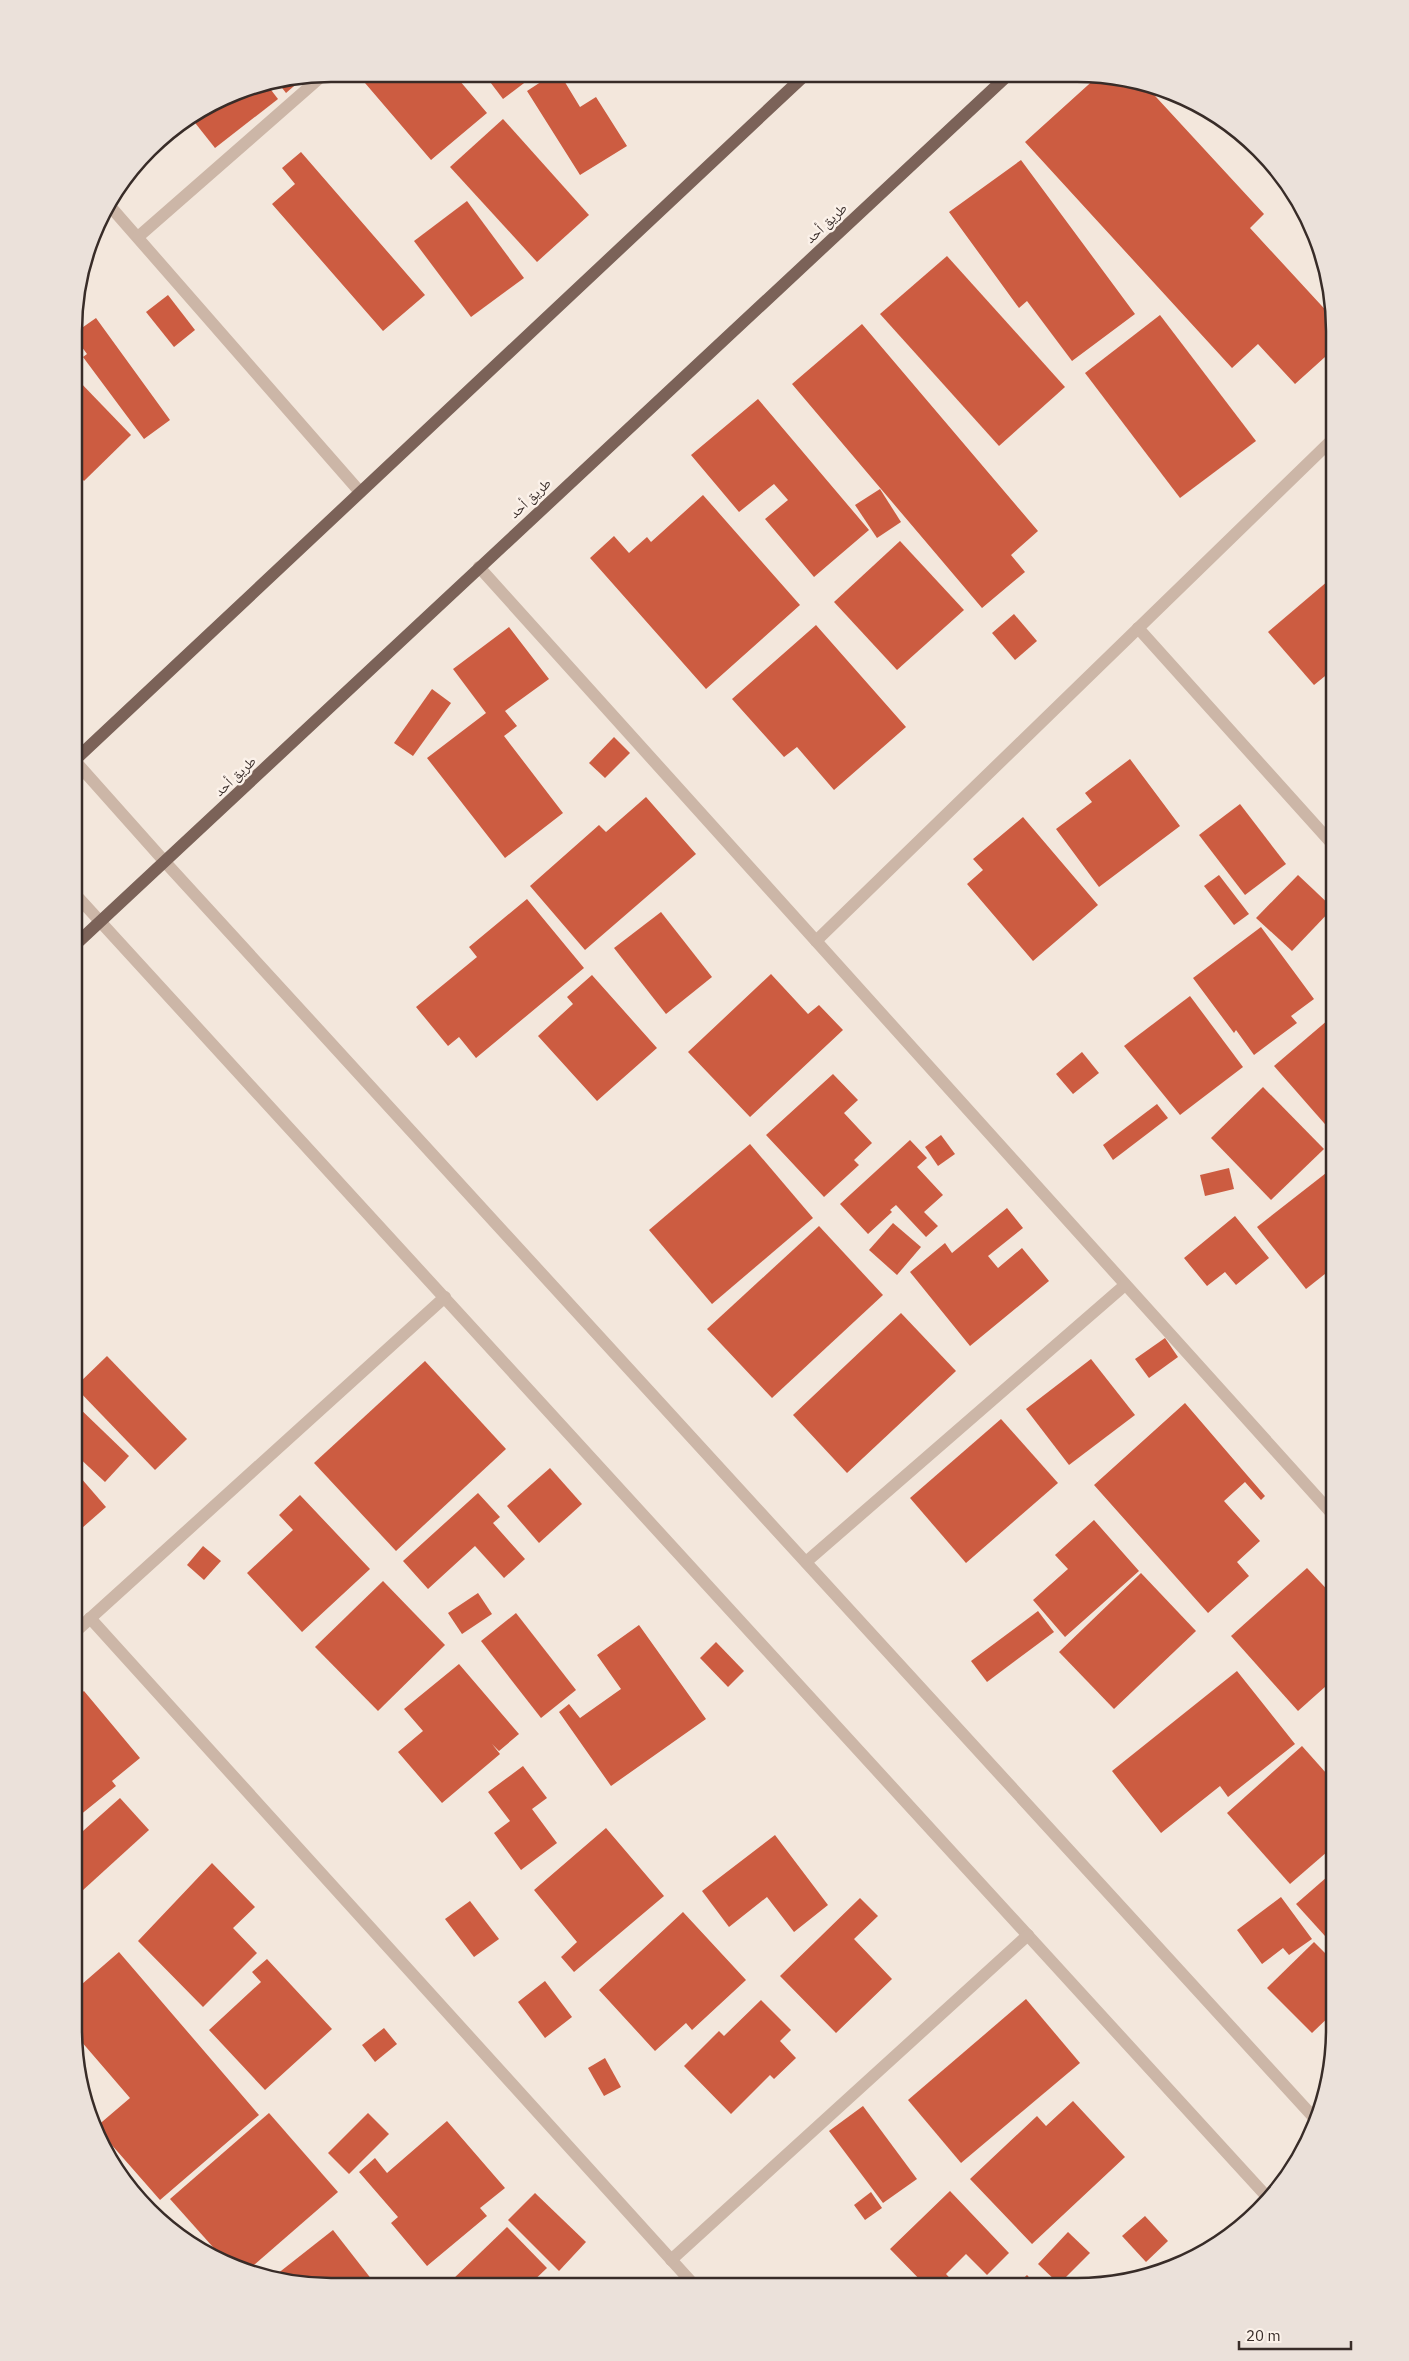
<svg xmlns="http://www.w3.org/2000/svg" width="1409" height="2361" font-family="'IBM Plex Sans','Noto Naskh Arabic',sans-serif">
  <style>
    .building { fill: #cc5c41 }
    .lines { fill: none; stroke-linecap: round; stroke-linejoin: round }
    .minor { stroke: #ccb6a7; stroke-width: 12 }
    .major { stroke: #7b6258; stroke-width: 12 }
    .labels { text-anchor: middle; stroke-width: 5; stroke-linejoin: round; paint-order: stroke }
    .street-label { font-size: 14px; fill: #382c28; stroke: #fbf1e9 }
    .rim { fill: none; stroke: #382c28; stroke-width: 2.5 }
  </style>
  <rect width="100%" height="100%" fill="#f3e7dc"/>
  <g class="building">
    <path d="M361 74H405L408 77 412 74H454L487 113 431 160 359 76Z"/>
    <path d="M484 74H536L503 99Z"/>
    <path d="M553 74H560L580 107 596 97 627 146 580 175 527 91Z"/>
    <path d="M1098 76H1112L1145 85 1264 214 1250 228 1332 317 1335 348 1295 384 1258 344 1232 368 1025 142Z"/>
    <path d="M301 80 286 93 279 84 285 83Z"/>
    <path d="M268 86 278 99 215 148 192 119 233 93Z"/>
    <path d="M503 119 589 215 537 262 450 167Z"/>
    <path d="M301 152 425 295 383 331 272 204 295 184 282 168Z"/>
    <path d="M1021 160 1135 314 1072 361 1027 301 1019 308 949 212Z"/>
    <path d="M467 201 524 278 471 317 414 241Z"/>
    <path d="M947 256 1065 387 999 446 880 314Z"/>
    <path d="M168 295 195 330 174 347 146 312Z"/>
    <path d="M1160 315 1256 441 1180 498 1085 373Z"/>
    <path d="M96 318 170 420 144 439 83 357 87 354 76 339V332Z"/>
    <path d="M862 324 1038 531 1011 555 1025 572 982 608 792 384Z"/>
    <path d="M76 378 131 435 84 481 76 472Z"/>
    <path d="M758 399 869 530 814 577 765 519 788 500 774 484 739 512 691 455Z"/>
    <path d="M880 489 901 522 877 538 855 505Z"/>
    <path d="M703 495 800 605 706 689 590 558 614 536 629 553 647 537 651 542Z"/>
    <path d="M900 541 964 610 897 670 834 602Z"/>
    <path d="M1335 575V668L1314 685 1268 632Z"/>
    <path d="M1014 614 1037 641 1015 660 992 633Z"/>
    <path d="M816 625 906 727 834 790 797 747 784 757 732 699Z"/>
    <path d="M509 627 549 679 505 711 517 726 504 736 563 813 505 858 427 758 486 713 453 669Z"/>
    <path d="M432 689 451 703 413 756 394 743Z"/>
    <path d="M614 737 630 753 605 778 589 763Z"/>
    <path d="M1130 759 1180 826 1099 887 1056 829 1092 802 1085 793Z"/>
    <path d="M646 797 696 854 585 950 530 886 599 825 606 832Z"/>
    <path d="M1240 804 1286 864 1245 895 1199 835Z"/>
    <path d="M1023 817 1098 905 1033 961 967 884 983 870 973 859Z"/>
    <path d="M1219 875 1249 914 1234 925 1204 886Z"/>
    <path d="M1298 875 1333 908 1292 951 1256 918Z"/>
    <path d="M527 899 584 968 476 1058 459 1037 448 1046 416 1007 477 957 469 947Z"/>
    <path d="M661 912 712 977 666 1014 614 948Z"/>
    <path d="M1261 927 1314 999 1291 1016 1297 1023 1254 1055 1236 1030 1234 1033 1193 978Z"/>
    <path d="M771 974 808 1014 819 1005 843 1030 750 1117 688 1052Z"/>
    <path d="M592 975 657 1048 597 1101 538 1036 573 1004 567 997Z"/>
    <path d="M1190 996 1243 1067 1180 1115 1124 1046Z"/>
    <path d="M1335 1014V1127L1331 1131 1274 1066Z"/>
    <path d="M1082 1052 1099 1073 1073 1094 1056 1074Z"/>
    <path d="M833 1074 858 1100 844 1113 872 1143 854 1160 859 1165 824 1197 766 1135Z"/>
    <path d="M1263 1087 1324 1149 1271 1200 1211 1138Z"/>
    <path d="M1157 1104 1168 1118 1113 1160 1103 1145Z"/>
    <path d="M941 1135 955 1154 938 1166 925 1147Z"/>
    <path d="M910 1140 927 1158 917 1167 943 1195 924 1212 938 1226 926 1237 896 1205 890 1210 892 1212 868 1234 840 1204Z"/>
    <path d="M750 1144 813 1218 712 1304 649 1230Z"/>
    <path d="M1335 1166V1266L1306 1289 1257 1227Z"/>
    <path d="M1229 1168 1234 1189 1205 1196 1200 1175Z"/>
    <path d="M1007 1208 1023 1228 988 1256 998 1268 1022 1248 1049 1281 970 1346 910 1272 945 1243 952 1253Z"/>
    <path d="M1235 1216 1269 1258 1236 1285 1225 1272 1207 1286 1184 1258Z"/>
    <path d="M893 1223 921 1247 897 1275 869 1250Z"/>
    <path d="M819 1226 883 1295 772 1398 707 1329Z"/>
    <path d="M901 1313 956 1371 847 1473 793 1415Z"/>
    <path d="M1165 1338 1178 1357 1149 1378 1135 1359Z"/>
    <path d="M107 1356 187 1439 155 1470 75 1387Z"/>
    <path d="M1091 1359 1135 1415 1069 1465 1026 1409Z"/>
    <path d="M425 1361 506 1449 396 1551 314 1463Z"/>
    <path d="M1185 1403 1265 1496 1261 1500 1245 1482 1224 1501 1260 1541 1237 1562 1249 1576 1208 1613 1094 1485Z"/>
    <path d="M75 1404 129 1456 105 1482 74 1453Z"/>
    <path d="M1001 1419 1058 1483 966 1563 910 1498Z"/>
    <path d="M550 1468 582 1504 539 1543 507 1506Z"/>
    <path d="M74 1470 106 1507 74 1535Z"/>
    <path d="M478 1493 500 1517 493 1523 525 1559 504 1578 475 1546 428 1589 403 1561Z"/>
    <path d="M300 1495 370 1569 302 1632 247 1573 293 1530 279 1515Z"/>
    <path d="M1094 1520 1139 1571 1065 1637 1033 1600 1068 1569 1055 1555Z"/>
    <path d="M203 1546 221 1561 204 1580 187 1565Z"/>
    <path d="M1307 1568 1335 1598V1678L1298 1711 1231 1636Z"/>
    <path d="M1141 1573 1196 1631 1114 1709 1059 1652Z"/>
    <path d="M383 1581 445 1645 378 1711 315 1647Z"/>
    <path d="M478 1593 492 1614 462 1634 448 1613Z"/>
    <path d="M1038 1611 1054 1632 987 1682 971 1661Z"/>
    <path d="M516 1613 576 1690 541 1718 481 1641Z"/>
    <path d="M639 1625 706 1719 611 1786 559 1712 569 1704 580 1718 621 1689 597 1655Z"/>
    <path d="M716 1642 744 1671 728 1687 700 1658Z"/>
    <path d="M459 1664 519 1734 499 1751 492 1744 500 1754 442 1803 398 1752 423 1731 404 1709Z"/>
    <path d="M1237 1671 1295 1744 1228 1797 1220 1786 1161 1833 1112 1771Z"/>
    <path d="M84 1691 140 1758 112 1781 116 1786 74 1820V1699Z"/>
    <path d="M1302 1746 1335 1783V1845L1290 1884 1227 1813Z"/>
    <path d="M523 1766 547 1798 532 1809 557 1843 521 1870 494 1833 510 1821 488 1792Z"/>
    <path d="M120 1798 149 1830 82 1891 74 1881V1839Z"/>
    <path d="M606 1828 664 1896 574 1972 561 1957 577 1942 534 1890Z"/>
    <path d="M775 1835 828 1905 794 1932 767 1897 729 1927 702 1891Z"/>
    <path d="M212 1863 255 1907 233 1928 257 1953 203 2007 138 1941Z"/>
    <path d="M1335 1870V1947L1296 1904Z"/>
    <path d="M1281 1897 1312 1939 1289 1955 1283 1948 1262 1964 1237 1930Z"/>
    <path d="M860 1898 878 1916 854 1939 892 1979 836 2033 780 1976Z"/>
    <path d="M470 1901 499 1939 474 1957 445 1919Z"/>
    <path d="M683 1912 746 1980 692 2030 686 2023 655 2051 599 1990Z"/>
    <path d="M1314 1942 1335 1963V2011L1312 2033 1267 1988Z"/>
    <path d="M119 1952 259 2115 160 2200 96 2127 130 2098 74 2033V1991Z"/>
    <path d="M267 1959 332 2029 265 2090 209 2030 261 1982 252 1972Z"/>
    <path d="M545 1981 572 2017 545 2038 518 2002Z"/>
    <path d="M1026 1999 1080 2063 961 2163 908 2100Z"/>
    <path d="M761 2000 791 2030 780 2041 796 2058 774 2079 770 2075 731 2114 684 2066 719 2031 724 2036Z"/>
    <path d="M384 2028 397 2044 375 2062 362 2045Z"/>
    <path d="M605 2058 621 2087 604 2096 588 2068Z"/>
    <path d="M1073 2101 1125 2157 1032 2244 970 2179 1037 2116 1046 2126Z"/>
    <path d="M863 2106 917 2179 883 2203 829 2131Z"/>
    <path d="M269 2113 338 2192 247 2271 229 2265 170 2199Z"/>
    <path d="M368 2113 389 2134 349 2174 328 2153Z"/>
    <path d="M447 2121 505 2188 480 2208 487 2216 427 2266 391 2223 398 2217 359 2172 375 2158 387 2173Z"/>
    <path d="M950 2191 1009 2253 987 2275 966 2254 946 2274 958 2287H927L890 2249Z"/>
    <path d="M871 2192 882 2208 865 2220 854 2205Z"/>
    <path d="M535 2193 586 2242 559 2271 508 2220Z"/>
    <path d="M1145 2216 1168 2241 1146 2262 1122 2236Z"/>
    <path d="M507 2227 547 2268 528 2286H454L450 2282Z"/>
    <path d="M333 2230 376 2285H298L272 2278Z"/>
    <path d="M1068 2232 1090 2253 1059 2284 1038 2264Z"/>
    <path d="M1027 2275 1038 2287H1014Z"/>
    <path d="M580 2278 586 2286H570Z"/>
  </g>
  <g class="lines">
    <g class="minor">
      <path d="M1273 165 1283 176"/>
      <path d="M109 205 360 492"/>
      <path d="M138 237 323 75"/>
      <path d="M479 567 1335 1517"/>
      <path d="M1138 628 1335 847"/>
      <path d="M75 761 165 862 1317 2121"/>
      <path d="M75 894 1269 2199"/>
      <path d="M816 941 1335 437"/>
      <path d="M806 1562 1125 1285"/>
      <path d="M90 1618 695 2286"/>
      <path d="M74 1633 445 1297"/>
      <path d="M671 2260 1028 1935"/>
    </g>
    <g class="major">
      <path d="M75 760 805 75"/>
      <path d="M75 945 1007 76"/>
    </g>
  </g>
  <g class="labels">
    <g class="street-label">
      <text transform="translate(826 223) rotate(-43)" y="5">طريق أحد</text>
      <text transform="translate(530 498) rotate(-43)" y="5">طريق أحد</text>
      <text transform="translate(235 776) rotate(-43)" y="5">طريق أحد</text>
    </g>
  </g>
  <path d="M0 0H1409V2361H0ZM331 82H1077A249 249 0 0 1 1326 331V2029A249 249 0 0 1 1077 2278H331A249 249 0 0 1 82 2029V331A249 249 0 0 1 331 82Z" fill="#ebe1da" fill-rule="evenodd"/>
  <path class="rim" d="M331 82H1077A249 249 0 0 1 1326 331V2029A249 249 0 0 1 1077 2278H331A249 249 0 0 1 82 2029V331A249 249 0 0 1 331 82Z"/>
  <path d="M1239 2341v8h112v-8" fill="none" stroke="#382c28" stroke-width="2.5"/>
  <text x="1246" y="2341" font-size="15" fill="#382c28" stroke="#fbf1e9" stroke-width="4" paint-order="stroke">20 m</text>
</svg>
